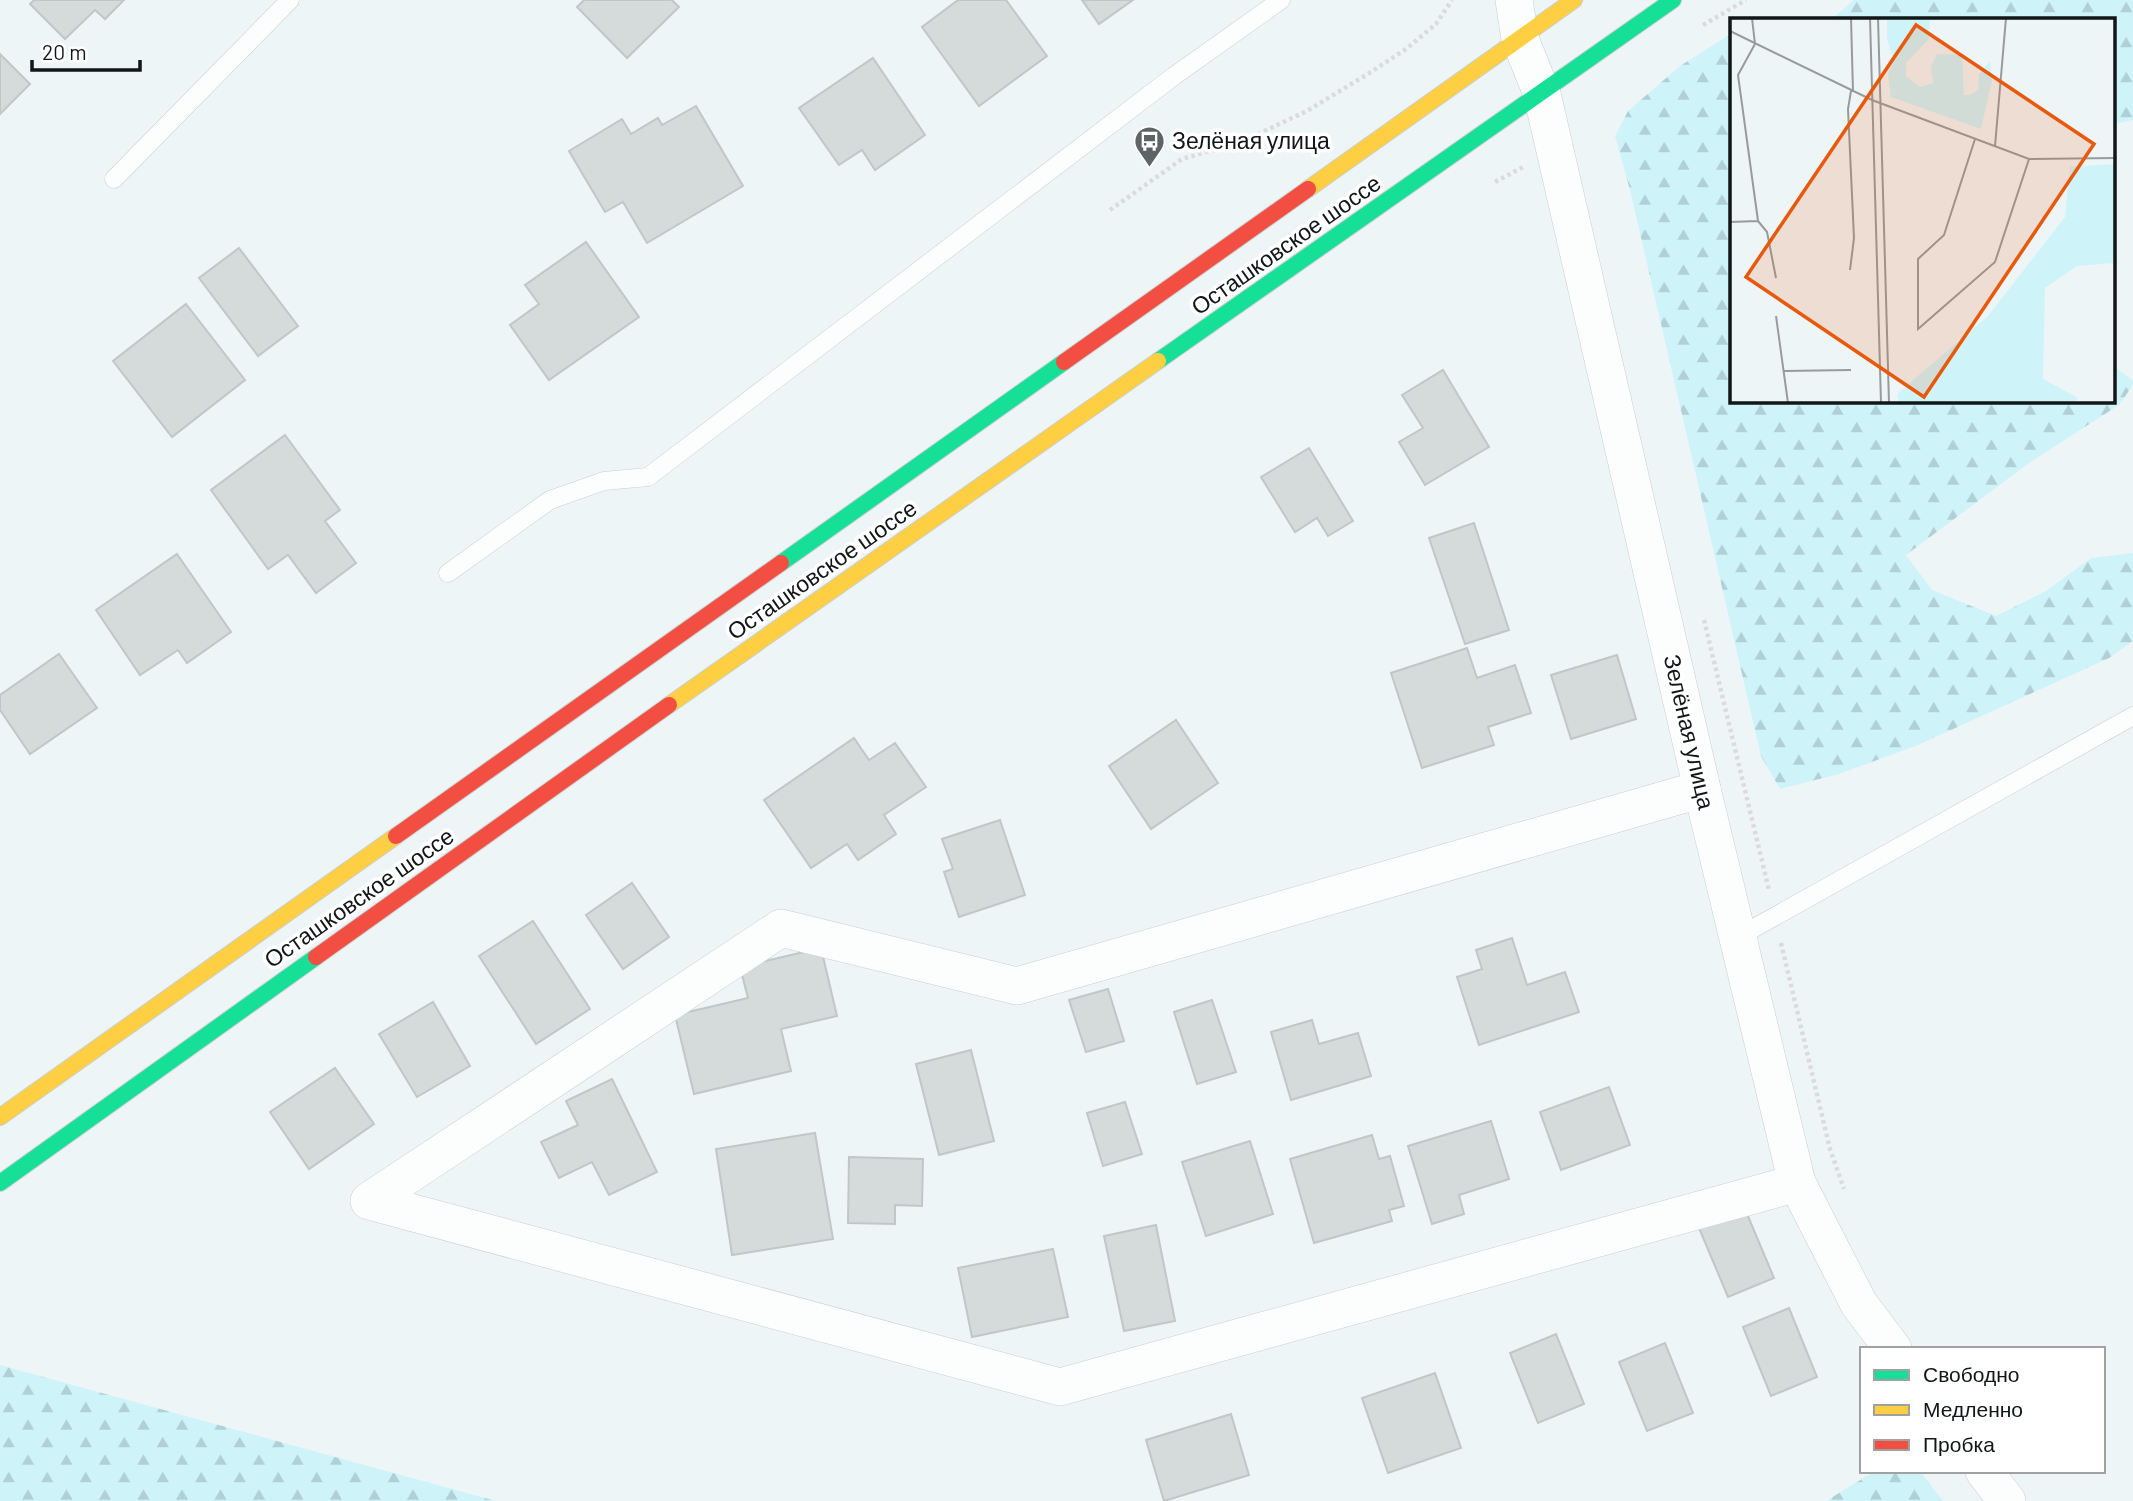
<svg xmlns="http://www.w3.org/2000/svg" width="2133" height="1501" font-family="Barlow,sans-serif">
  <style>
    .forest { fill: url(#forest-firs) }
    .building { fill: #d5dadb; stroke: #c1c6c7; stroke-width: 2 }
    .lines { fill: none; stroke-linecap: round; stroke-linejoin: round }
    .lane-casing { stroke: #c9cfd0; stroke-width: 19 }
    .street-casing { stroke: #c9cfd0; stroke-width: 38 }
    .fast-casing { stroke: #c9cfd0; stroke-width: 18 }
    .slow-casing { stroke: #c9cfd0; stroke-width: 18 }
    .jam-casing { stroke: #c9cfd0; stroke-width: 18 }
    .path { stroke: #dadcdc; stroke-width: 4.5; stroke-dasharray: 3.5 3.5; stroke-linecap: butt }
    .lane { stroke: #fcfefe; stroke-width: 18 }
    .street { stroke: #fcfefe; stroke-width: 37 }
    .fast { stroke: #16e098; stroke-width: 16 }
    .slow { stroke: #ffcf43; stroke-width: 16 }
    .jam { stroke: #f24e42; stroke-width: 16 }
    .labels { text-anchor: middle; stroke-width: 7; stroke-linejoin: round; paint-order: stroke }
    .poi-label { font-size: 23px; fill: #111617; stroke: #fff; text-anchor: start }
    .street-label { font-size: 23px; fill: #111617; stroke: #fff }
    .inset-road { fill: none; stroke: #969c9d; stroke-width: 2 }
    .view { fill: #e8590c; fill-opacity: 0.15; stroke: #e8590c; stroke-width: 3.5 }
    .inset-edge { fill: none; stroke: #111617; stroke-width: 3.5 }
  </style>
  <defs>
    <pattern id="forest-firs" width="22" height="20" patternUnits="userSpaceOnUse" patternTransform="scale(1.75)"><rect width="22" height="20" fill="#cef4fa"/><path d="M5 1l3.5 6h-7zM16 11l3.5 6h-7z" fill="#b0d0d6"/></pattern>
  </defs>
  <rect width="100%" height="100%" fill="#eef5f6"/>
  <g class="forest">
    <path d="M1854 0H2133V120L2114 124V19H1766L1834 17Z"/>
    <path d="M1732 33V401H2114V366L2133 381V385L2119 405 2029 463 1906 555 1932 590 1996 616 2046 591 2091 558 2133 553V641L2109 658 1918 745 1839 774 1780 789 1761 756 1630 190 1615 136 1628 111 1680 66Z"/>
    <path d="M0 1365 496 1501H0Z"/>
    <path d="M1875 1471H1920L1943 1501H1826Z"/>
  </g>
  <g class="building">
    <path d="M34 0H124L105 19 95 10 65 39 30 4Z"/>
    <path d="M584 0H672L679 7 627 58 577 7Z"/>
    <path d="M958 0H1006L1047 56 979 106 922 27Z"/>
    <path d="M1082 0H1133L1099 24Z"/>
    <path d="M0 54 30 84 0 114Z"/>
    <path d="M873 58 925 135 875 170 862 150 839 165 799 108Z"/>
    <path d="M696 106 743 186 647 243 623 202 605 212 569 151 622 119 631 134 658 118 662 125Z"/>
    <path d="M586 242 639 317 549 380 510 325 539 304 525 285Z"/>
    <path d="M239 248 298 326 258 356 199 278Z"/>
    <path d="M186 304 245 380 172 437 113 361Z"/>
    <path d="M1443 370 1489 447 1425 485 1399 442 1423 428 1402 395Z"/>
    <path d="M285 435 340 510 325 521 356 563 316 593 288 555 268 569 211 490Z"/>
    <path d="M1309 448 1353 521 1328 536 1317 518 1295 532 1261 477Z"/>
    <path d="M1474 523 1509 630 1465 644 1429 538Z"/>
    <path d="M177 554 231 632 187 663 178 650 140 675 96 610Z"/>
    <path d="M1467 648 1477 678 1515 665 1531 713 1488 727 1494 745 1422 768 1391 673Z"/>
    <path d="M59 654 97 708 30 754 0 710V695Z"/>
    <path d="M1617 655 1636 719 1571 739 1551 675Z"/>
    <path d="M1176 720 1218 783 1151 829 1109 766Z"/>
    <path d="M854 738 869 760 895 743 926 787 884 815 896 834 858 860 847 844 811 868 764 800Z"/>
    <path d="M1000 820 1025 895 959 917 944 872 953 869 942 839Z"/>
    <path d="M632 883 669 937 623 969 586 915Z"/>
    <path d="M533 921 590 1009 536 1044 479 956Z"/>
    <path d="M1512 938 1527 985 1565 972 1579 1012 1479 1045 1457 977 1482 969 1476 950Z"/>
    <path d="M821 948 837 1016 781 1029 791 1071 694 1094 675 1015 748 998 740 967Z"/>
    <path d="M1108 989 1124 1041 1086 1052 1069 1000Z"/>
    <path d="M1212 1000 1236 1072 1197 1084 1174 1012Z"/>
    <path d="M433 1002 470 1066 417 1097 379 1034Z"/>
    <path d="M1312 1020 1319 1044 1358 1033 1371 1076 1291 1100 1271 1032Z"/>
    <path d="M971 1050 994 1141 939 1155 916 1064Z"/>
    <path d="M335 1068 374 1124 309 1169 270 1112Z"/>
    <path d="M612 1079 657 1172 609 1195 592 1162 559 1178 541 1142 578 1125 566 1101Z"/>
    <path d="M1609 1087 1630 1145 1561 1170 1540 1112Z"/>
    <path d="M1125 1102 1142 1154 1103 1166 1087 1113Z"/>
    <path d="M1491 1121 1509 1179 1459 1195 1464 1214 1432 1224 1408 1146Z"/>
    <path d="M815 1133 833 1239 732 1255 716 1149Z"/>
    <path d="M1372 1135 1379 1159 1390 1156 1404 1206 1389 1210 1392 1221 1314 1243 1290 1159Z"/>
    <path d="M1250 1141 1273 1214 1206 1236 1182 1162Z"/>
    <path d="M849 1157 923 1159 922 1206 895 1205V1224L848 1223Z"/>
    <path d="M1745 1209 1774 1278 1728 1297 1699 1228Z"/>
    <path d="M1156 1225 1175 1321 1124 1331 1104 1236Z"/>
    <path d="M1053 1249 1068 1317 972 1337 958 1268Z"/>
    <path d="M1789 1308 1817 1377 1771 1396 1743 1327Z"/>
    <path d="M1556 1334 1584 1404 1538 1423 1510 1353Z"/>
    <path d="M1665 1343 1693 1413 1647 1431 1619 1362Z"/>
    <path d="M1435 1373 1461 1448 1388 1473 1362 1398Z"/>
    <path d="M1231 1414 1249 1475 1164 1501 1146 1440Z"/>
  </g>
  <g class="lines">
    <defs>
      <g id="lane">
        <path d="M114 179 290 0"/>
        <path d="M448 573 550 500 604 481 648 477 1174 76 1281 0"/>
        <path d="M1738 937 2133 716"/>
      </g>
      <g id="street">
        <path d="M1514 0 1520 39 1542 94 1702 789 1797 1183 1859 1304 1893 1349"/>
        <path d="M1702 789 1017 986 781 928 369 1201 1060 1387 1797 1183"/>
        <path d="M1984 1471 2007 1501"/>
      </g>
      <g id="fast">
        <path d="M1158 361 1673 0"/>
        <path d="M781 563 1064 362"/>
        <path d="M0 1183 316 957"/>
      </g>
      <g id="slow">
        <path d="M1308 189 1574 0"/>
        <path d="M669 705 1158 361"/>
        <path d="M0 1117 396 836"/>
      </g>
      <g id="jam">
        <path d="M1064 362 1308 189"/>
        <path d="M396 836 781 563"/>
        <path d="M316 957 669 705"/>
      </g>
    </defs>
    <use href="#lane" class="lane-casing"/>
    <use href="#street" class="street-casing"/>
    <use href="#fast" class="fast-casing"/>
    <use href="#slow" class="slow-casing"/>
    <use href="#jam" class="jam-casing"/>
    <g class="path">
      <path d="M1703 25 1746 0"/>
      <path d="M1495 182 1523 167"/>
      <path d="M1110 210 1182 159 1241 142 1307 111 1371 72 1406 49 1436 24 1452 0"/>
      <path d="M1704 620 1769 890"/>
      <path d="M1781 943 1830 1149 1844 1189"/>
    </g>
    <use href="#lane" class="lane"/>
    <use href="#street" class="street"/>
    <use href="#fast" class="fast"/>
    <use href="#slow" class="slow"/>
    <use href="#jam" class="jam"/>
  </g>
  <defs>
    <symbol id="bus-pin" viewBox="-11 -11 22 30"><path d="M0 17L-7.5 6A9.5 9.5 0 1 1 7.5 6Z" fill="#5e6465" stroke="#fff"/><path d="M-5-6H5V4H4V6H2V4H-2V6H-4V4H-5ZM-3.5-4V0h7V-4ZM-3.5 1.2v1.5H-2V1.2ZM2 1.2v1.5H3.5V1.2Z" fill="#fff"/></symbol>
  </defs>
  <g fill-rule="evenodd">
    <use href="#bus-pin" x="1132" y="124" width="35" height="47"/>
  </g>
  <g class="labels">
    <g class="poi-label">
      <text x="1172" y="149">Зелёная улица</text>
    </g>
    <g class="street-label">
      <text transform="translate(1286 245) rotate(-35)" y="8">Осташковское шоссе</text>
      <text transform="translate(822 570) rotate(-35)" y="8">Осташковское шоссе</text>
      <text transform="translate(1689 732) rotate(77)" y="8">Зелёная улица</text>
      <text transform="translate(359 898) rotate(-35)" y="8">Осташковское шоссе</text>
    </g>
  </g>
  <g transform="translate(1730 18)">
    <rect width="385" height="385" fill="#eef5f6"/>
    <path d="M157 0H200L199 21 176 45V58L190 69 203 65 201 49 207 36 232 37 234 77H240L248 72 249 56 260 43 262 62 251 111 161 79 158 55 164 43 157 21ZM385 146V245L347 248 315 270 313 361 348 380 344 385H169L167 376 258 298 335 199 340 149Z" fill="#cef4fa"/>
    <path class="inset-road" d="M22 0 25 26 8 57 28 203M121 0 123 74M140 0 151 385M148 0 159 385M0 13 142 82 299 141 385 140M245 121 214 217 188 241V311L265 244 299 141M265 128 276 0M28 203 37 214 46 260M0 204 28 203M120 252 124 220 118 91 121 73M46 298 58 385M54 353 121 352"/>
    <path class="view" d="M186 7 364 126 194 379 16 259Z"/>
    <rect width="385" height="385" class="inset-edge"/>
  </g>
  <rect x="1860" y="1347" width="245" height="126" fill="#ffffff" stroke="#a0a2a2" stroke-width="2"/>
  <rect x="1874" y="1370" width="35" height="10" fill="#16e098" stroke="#a0a2a2" stroke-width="2"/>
  <text x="1923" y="1382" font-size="21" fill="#111617">Свободно</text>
  <rect x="1874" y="1405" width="35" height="10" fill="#ffcf43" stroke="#a0a2a2" stroke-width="2"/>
  <text x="1923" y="1417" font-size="21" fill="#111617">Медленно</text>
  <rect x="1874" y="1440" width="35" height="10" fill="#f24e42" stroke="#a0a2a2" stroke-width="2"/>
  <text x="1923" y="1452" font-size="21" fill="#111617">Пробка</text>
  <path d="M32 60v10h108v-10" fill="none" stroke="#111617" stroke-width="3.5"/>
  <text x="42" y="60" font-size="21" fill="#111617" stroke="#ffffff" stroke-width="5" paint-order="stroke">20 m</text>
</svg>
